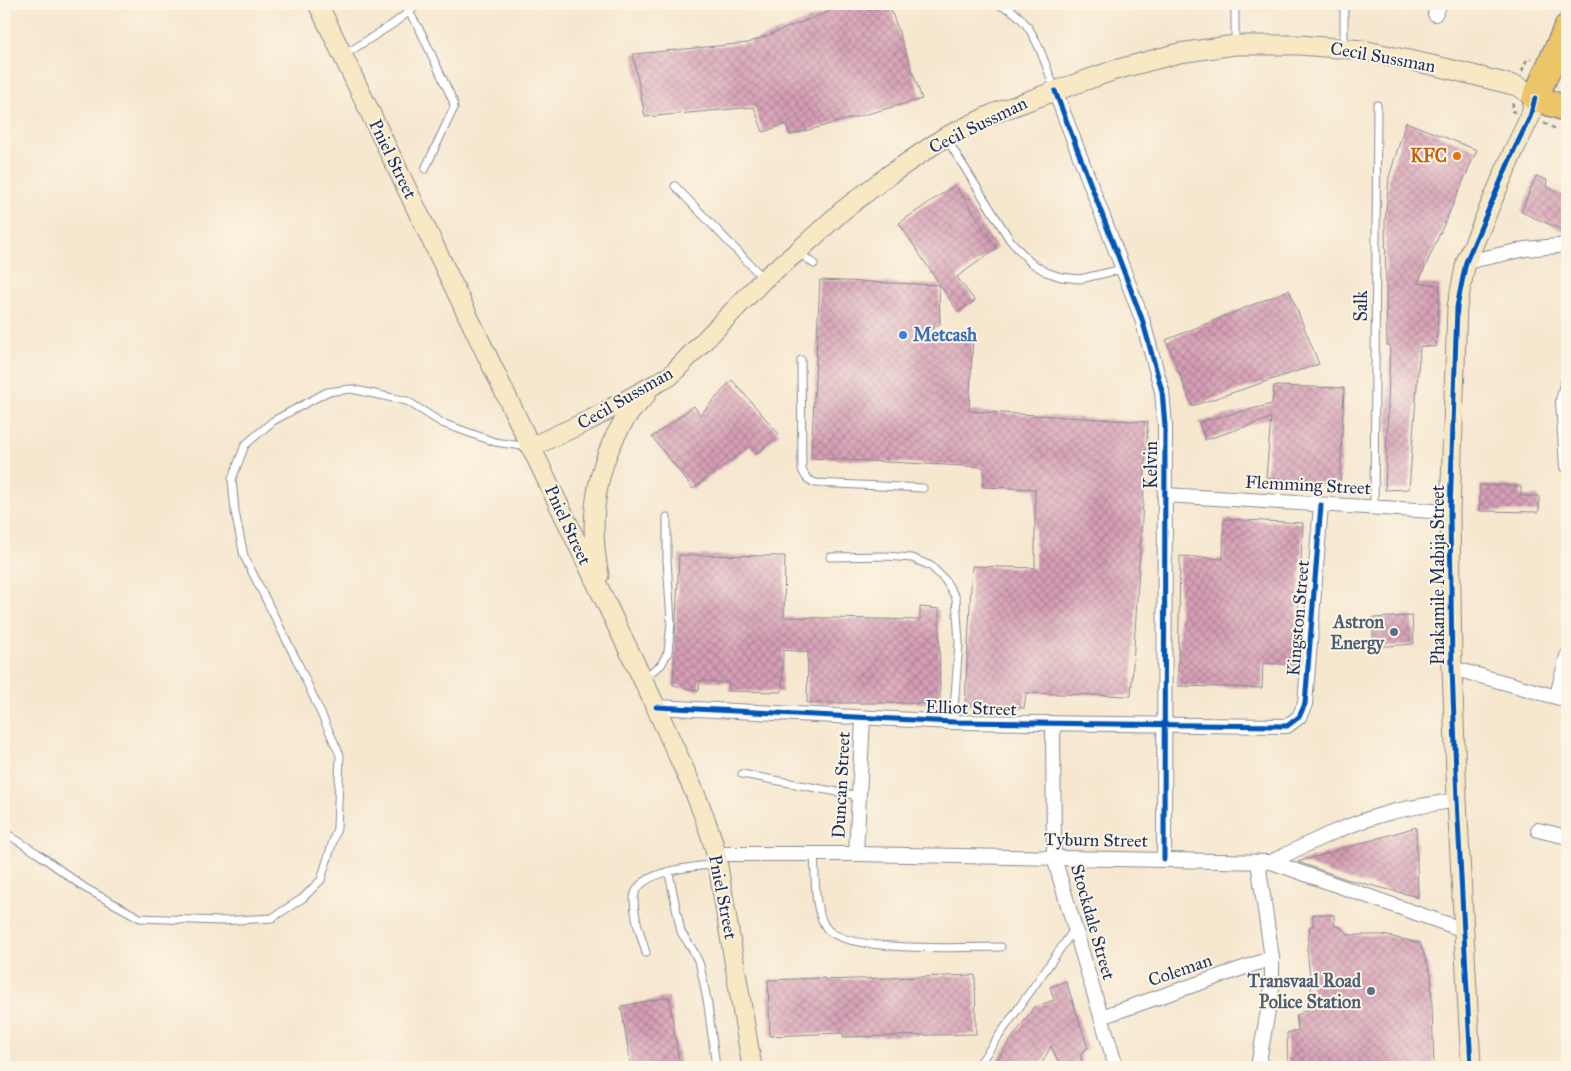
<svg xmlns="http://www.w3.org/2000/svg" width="1571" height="1071" font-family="'IM FELL Great Primer',serif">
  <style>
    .building { fill: url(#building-cross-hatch) }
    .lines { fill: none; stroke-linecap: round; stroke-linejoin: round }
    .lane-casing { stroke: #888b96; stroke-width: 9 }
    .street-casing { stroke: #888b96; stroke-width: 16 }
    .secondary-casing { stroke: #888b96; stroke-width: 21 }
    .highway-casing { stroke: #888b96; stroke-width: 28 }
    .path { stroke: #888b96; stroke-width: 2.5; stroke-dasharray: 4 4; stroke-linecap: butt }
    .lane { stroke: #fff; stroke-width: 7 }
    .street { stroke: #fff; stroke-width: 14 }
    .secondary { stroke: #f8e8c3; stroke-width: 19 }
    .highway { stroke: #edc569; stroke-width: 25 }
    .cycleway-casing { stroke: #fcf5e5; stroke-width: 8 }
    .cycleway { stroke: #0057b8; stroke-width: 5 }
    .food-dot { fill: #e8710a; stroke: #fcf5e5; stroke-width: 2 }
    .shop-dot { fill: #3f7fe0; stroke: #fcf5e5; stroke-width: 2 }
    .service-dot { fill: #5c6f8a; stroke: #fcf5e5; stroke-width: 2 }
    .labels { text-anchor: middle; stroke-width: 4; stroke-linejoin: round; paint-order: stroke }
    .street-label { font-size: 18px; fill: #1b2f5e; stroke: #fcf5e5 }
    .food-label { font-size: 18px; font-weight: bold; fill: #c56008; stroke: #fcf5e5; text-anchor: end }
    .shop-label { font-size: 18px; font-weight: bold; fill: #366cbe; stroke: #fcf5e5; text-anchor: start }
    .service-label { font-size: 18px; font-weight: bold; fill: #4e5e75; stroke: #fcf5e5; text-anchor: end }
  </style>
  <defs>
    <pattern id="building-cross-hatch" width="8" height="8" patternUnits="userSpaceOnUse" patternTransform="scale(1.25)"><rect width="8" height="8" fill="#d79fb5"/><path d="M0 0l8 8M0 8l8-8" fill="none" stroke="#ae8296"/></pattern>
  </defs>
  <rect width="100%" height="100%" fill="#fcf5e5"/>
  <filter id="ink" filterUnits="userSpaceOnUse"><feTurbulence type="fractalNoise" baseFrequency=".02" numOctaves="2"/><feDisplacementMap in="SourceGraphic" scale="10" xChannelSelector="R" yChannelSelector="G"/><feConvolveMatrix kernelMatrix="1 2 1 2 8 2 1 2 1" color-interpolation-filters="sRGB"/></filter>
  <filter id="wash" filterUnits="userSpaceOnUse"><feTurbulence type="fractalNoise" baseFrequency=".0096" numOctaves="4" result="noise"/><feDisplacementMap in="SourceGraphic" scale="20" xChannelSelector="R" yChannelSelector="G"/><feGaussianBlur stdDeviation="1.12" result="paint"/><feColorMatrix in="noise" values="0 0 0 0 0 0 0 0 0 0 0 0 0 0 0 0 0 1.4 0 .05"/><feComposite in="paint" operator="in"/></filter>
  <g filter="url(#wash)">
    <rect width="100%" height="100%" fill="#f6e7cf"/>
    <g id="blocks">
      <g class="building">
        <path d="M848 4H889L922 99 790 135 786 124 763 132 754 107 645 117 633 54 748 43Z"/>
        <path d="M1406 122 1477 150 1418 283 1440 285 1436 347 1420 346 1409 489 1385 490 1390 345H1387L1385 222 1389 177Z"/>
        <path d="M1536 176 1547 180 1546 187 1567 196V232L1521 212Z"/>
        <path d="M955 185 997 248 957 277 975 301 958 312 899 223Z"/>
        <path d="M820 280 939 285 940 324 922 335 973 336 969 411 1148 422 1131 696 1026 693 1024 708 965 705 972 566 1035 568V489L983 487 984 467 811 458Z"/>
        <path d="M1289 290 1319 364 1192 406 1166 340Z"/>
        <path d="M732 380 779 434 757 454 750 446 693 489 652 437 694 406 700 415Z"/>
        <path d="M1274 386 1344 388 1340 484 1266 478 1271 418 1205 440 1199 422 1272 404Z"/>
        <path d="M1480 485 1521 486V496H1539V512L1480 511Z"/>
        <path d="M1224 519 1303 523 1295 665 1263 663 1262 688 1178 686 1180 556 1223 559Z"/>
        <path d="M679 555 785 556 784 617 920 620V607L939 609 940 703H807L808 652 783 650 782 692 729 691V683L700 680 699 691 673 685Z"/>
        <path d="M1412 616 1414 644 1374 647 1372 618Z"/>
        <path d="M1416 827 1418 897 1346 879 1298 862Z"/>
        <path d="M1313 914 1334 915 1335 926 1341 927 1349 935H1383L1420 943 1431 975 1434 1067H1288L1287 1033 1298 1030 1296 1016 1313 1006 1307 948 1310 926H1313Z"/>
        <path d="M975 975 976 1034 843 1037V1033L770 1036 768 980 824 978 825 980Z"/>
        <path d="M1066 981 1088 1048 1081 1053 1082 1067H1061L1051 1046 1040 1067H992L1034 1007 1054 1000 1050 987Z"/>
        <path d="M669 997 680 1067H631L621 1006Z"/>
      </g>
    </g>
  </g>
  <g filter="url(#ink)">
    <use href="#blocks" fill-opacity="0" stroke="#888b96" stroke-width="1"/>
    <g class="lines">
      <defs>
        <g id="lane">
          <path d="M997 4C1003 7 1010 9 1015 13 1037 31 1045 64 1055 90"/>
          <path d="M1235 4V45"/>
          <path d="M409 12 421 32 453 101 454 108 451 114 425 169"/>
          <path d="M1344 48V4"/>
          <path d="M344 55 393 24 419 4"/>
          <path d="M946 138 1010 240 1030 262 1046 272 1061 277 1080 279 1123 269"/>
          <path d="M675 186 764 279"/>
          <path d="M798 252 814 264"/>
          <path d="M801 360 802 469C805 477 807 480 816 483L923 488"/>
          <path d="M1374 507 1377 105"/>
          <path d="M830 557 886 556 912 558 931 566 945 580 956 598 959 643 953 722"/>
          <path d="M644 677 661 665 668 652 671 622 667 561V517"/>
          <path d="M742 774 859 796"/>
          <path d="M4 832 37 853 85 888 140 918 220 921 272 918 303 898 321 880 337 828 340 755 297 661 244 556 235 512 232 479 245 445 273 421 327 392 351 389 407 401 442 423 495 442 529 447"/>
          <path d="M814 854C816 877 813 906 825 926 840 954 968 947 1001 947"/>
          <path d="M669 873 681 932 694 952 700 965 708 1005 716 1067"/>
          <path d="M646 953C641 935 634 918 634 899 635 870 695 867 717 864"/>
          <path d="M977 1067 1075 928"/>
        </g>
        <g id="street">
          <path d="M1435 14 1440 4"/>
          <path d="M1055 91 1142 319 1162 391 1165 426 1164 859"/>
          <path d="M1466 262 1526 249 1567 245"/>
          <path d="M1567 384 1563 401 1567 466"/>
          <path d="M1165 495 1450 512"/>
          <path d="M1452 668 1567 700"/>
          <path d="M1557 696 1567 656"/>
          <path d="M656 707 953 722 1287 726 1299 717 1305 704 1321 505"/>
          <path d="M1053 723 1054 858 1116 1067"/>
          <path d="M1538 830 1567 837"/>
          <path d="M716 854H856L1271 862 1464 930"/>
          <path d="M856 854 863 718"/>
          <path d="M1271 862C1309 843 1347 824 1388 813 1410 807 1434 804 1457 800"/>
          <path d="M1101 1017 1272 958"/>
          <path d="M1258 1067 1272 988V958L1258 862"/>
        </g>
        <g id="secondary">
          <path d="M318 4 656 707C676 754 704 805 716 854L752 1067"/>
          <path d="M531 447 590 420 670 376 764 279 797 252 842 211 889 175 945 137 995 113 1055 91 1115 70 1179 53 1235 45H1299L1363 50 1445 68 1517 86 1535 98 1530 117 1514 150 1466 262 1457 307 1450 512 1452 668 1457 800 1471 1067"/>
          <path d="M599 575C588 522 595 464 626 418 631 410 640 402 646 395"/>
        </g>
        <path id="highway" d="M1567 27 1535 98 1567 109"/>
      </defs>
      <use href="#lane" class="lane-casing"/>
      <use href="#street" class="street-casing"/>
      <use href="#secondary" class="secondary-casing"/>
      <use href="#highway" class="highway-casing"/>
      <g class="path">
        <path d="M1522 71 1527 59 1531 60"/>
        <path d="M1513 103 1512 111 1515 112"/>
        <path d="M1544 123 1554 128 1555 125"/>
      </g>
      <use href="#lane" class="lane"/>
      <use href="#street" class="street"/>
      <use href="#secondary" class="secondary"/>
      <use href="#highway" class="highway"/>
      <defs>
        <g id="cycleway">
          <path d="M1055 91 1142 319 1162 391 1165 426 1164 859"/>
          <path d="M656 707 953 722 1287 726 1299 717 1305 704 1321 505"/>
          <path d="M1471 1067 1457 800 1452 668 1450 512 1457 307 1466 262 1514 150 1530 117 1535 98"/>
        </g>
      </defs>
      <use href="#cycleway" class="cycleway-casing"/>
      <use href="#cycleway" class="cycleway"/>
    </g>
  </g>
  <circle class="food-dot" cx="1457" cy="156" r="5"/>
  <circle class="shop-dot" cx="903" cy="335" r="5"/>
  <g class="service-dot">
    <circle cx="1394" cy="632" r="5"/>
    <circle cx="1371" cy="991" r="5"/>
  </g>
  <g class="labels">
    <g class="street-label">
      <text transform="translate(1383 57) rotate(10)" y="6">Cecil Sussman</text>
      <text transform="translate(978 125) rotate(-26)" y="6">Cecil Sussman</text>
      <text transform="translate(393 159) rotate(64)" y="6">Pniel Street</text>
      <text transform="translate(1361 306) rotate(-90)" y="6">Salk</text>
      <text transform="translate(625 398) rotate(-30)" y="6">Cecil Sussman</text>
      <text transform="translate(1151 465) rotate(-90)" y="6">Kelvin</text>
      <text transform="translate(1308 485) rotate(3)" y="6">Flemming Street</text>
      <text transform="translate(568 525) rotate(65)" y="6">Pniel Street</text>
      <text transform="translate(1438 575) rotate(-90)" y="6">Phakamile Mabija Street</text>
      <text transform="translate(1298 618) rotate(-85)" y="6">Kingston Street</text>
      <text transform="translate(971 708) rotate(2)" y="6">Elliot Street</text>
      <text transform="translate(841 785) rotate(-87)" y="6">Duncan Street</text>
      <text transform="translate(1096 840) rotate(1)" y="6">Tyburn Street</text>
      <text transform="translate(723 897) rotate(79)" y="6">Pniel Street</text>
      <text transform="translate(1093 922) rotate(74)" y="6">Stockdale Street</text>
      <text transform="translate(1180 970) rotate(-19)" y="6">Coleman</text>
    </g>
    <g class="food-label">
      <text x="1447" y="162">KFC</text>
    </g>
    <g class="shop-label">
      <text x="913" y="341">Metcash</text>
    </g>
    <g class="service-label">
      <text x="1384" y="628">Astron<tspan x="1384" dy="21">Energy</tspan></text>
      <text x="1361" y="987">Transvaal Road<tspan x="1361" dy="21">Police Station</tspan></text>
    </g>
  </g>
  <rect width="1571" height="1071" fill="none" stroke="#fcf5e5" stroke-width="20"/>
</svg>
